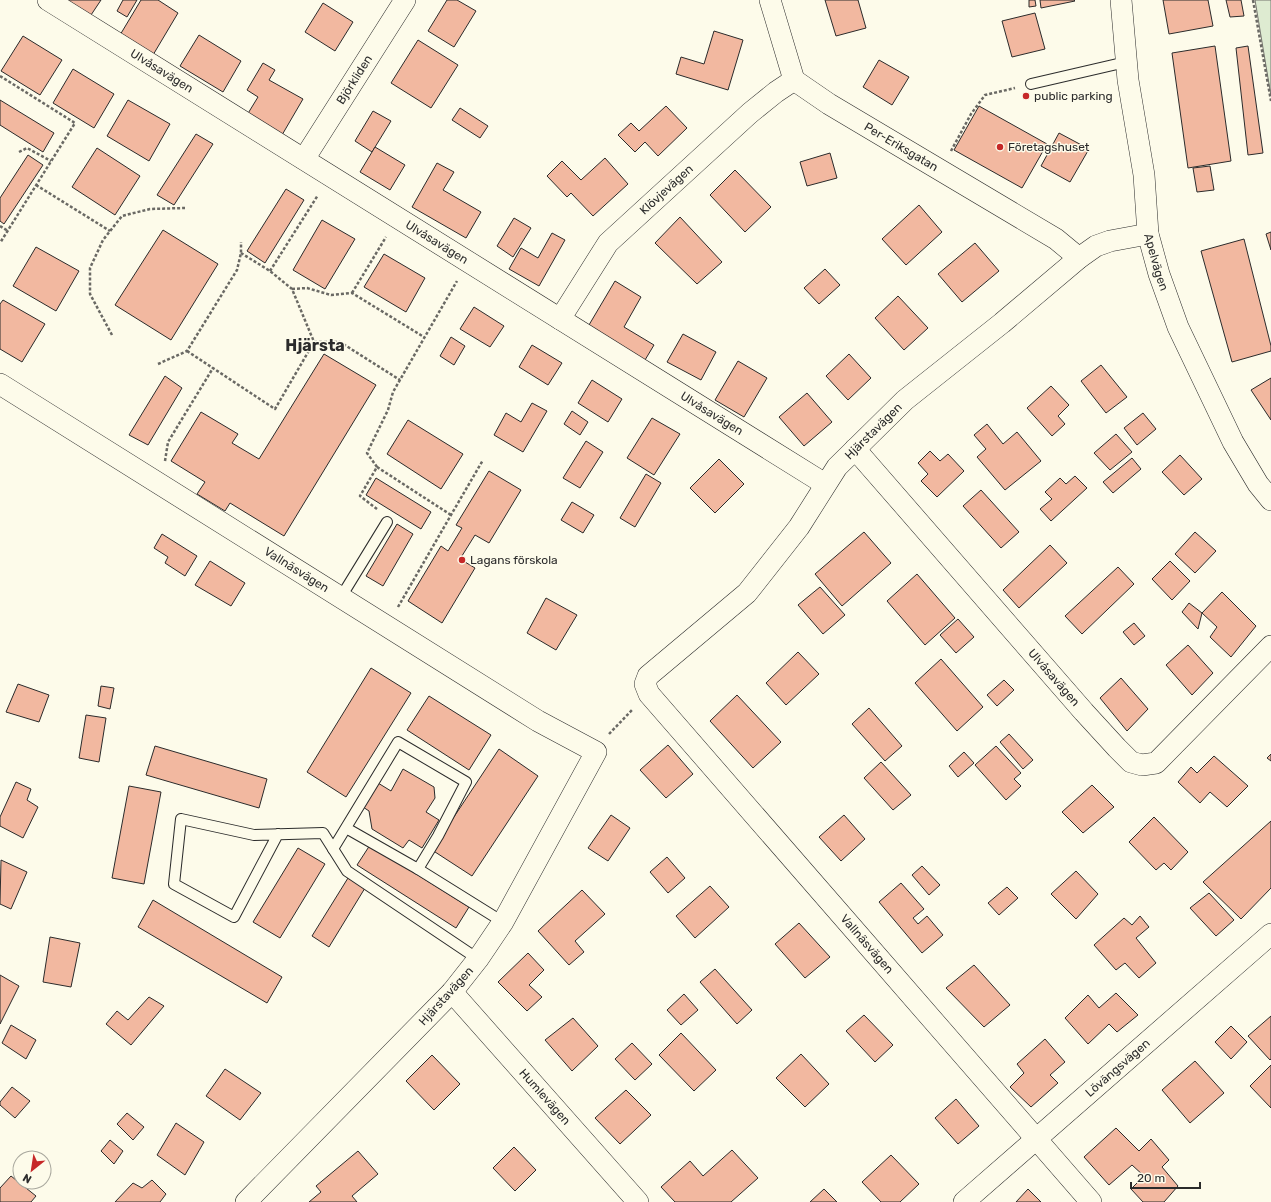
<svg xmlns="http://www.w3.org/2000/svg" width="1271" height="1202" font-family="Rubik,sans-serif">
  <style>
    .green { fill: #deebd1; stroke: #74746e }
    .building { fill: #f2b8a0; stroke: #2b2b2b }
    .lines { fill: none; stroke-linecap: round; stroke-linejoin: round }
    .lane-casing { stroke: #2b2b2b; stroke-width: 12 }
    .street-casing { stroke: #2b2b2b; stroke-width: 22 }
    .path { stroke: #6a6964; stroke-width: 2.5; stroke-dasharray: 3 2; stroke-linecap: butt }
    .lane { stroke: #fdfbea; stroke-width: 10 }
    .street { stroke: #fdfbea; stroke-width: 21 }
    .poi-dot { fill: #c62828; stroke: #fdfbea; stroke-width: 1.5 }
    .labels { text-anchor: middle; stroke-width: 3; stroke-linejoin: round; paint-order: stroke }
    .street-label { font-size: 12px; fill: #2b2b2b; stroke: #fdfbea }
    .poi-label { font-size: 12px; fill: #2b2b2b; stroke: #fdfbea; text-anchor: start }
    .district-label { font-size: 16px; font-weight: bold; fill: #2b2b2b; stroke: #fdfbea }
  </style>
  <rect width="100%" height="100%" fill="#fdfbea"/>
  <path class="green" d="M1255 0H1271V96Z"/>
  <g class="building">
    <path d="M67 0H101L91 15Z"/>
    <path d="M123 0H137L127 17 117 11Z"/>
    <path d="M141 0H158L178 13 153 55 120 35Z"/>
    <path d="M447 0H457L476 11 454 47 428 31Z"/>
    <path d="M825 0H858L866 28 836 36Z"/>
    <path d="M1029 0H1035L1036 6 1029 7Z"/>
    <path d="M1040 0H1074L1075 1 1041 8Z"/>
    <path d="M1163 0H1208L1213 26 1169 34Z"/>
    <path d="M1226 0H1241L1244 16 1230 17Z"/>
    <path d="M323 3 353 22 335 51 305 32Z"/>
    <path d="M1035 13 1045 49 1012 57 1002 21Z"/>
    <path d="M714 31 743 40 728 90 676 74 681 57 704 64Z"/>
    <path d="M199 35 241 61 223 92 180 66Z"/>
    <path d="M23 36 62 60 40 95 1 71Z"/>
    <path d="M418 40 458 65 431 108 391 83Z"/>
    <path d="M1215 46 1231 161 1188 168 1172 53Z"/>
    <path d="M1248 46 1263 153 1248 155 1236 48Z"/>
    <path d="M879 60 909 77 892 105 863 87Z"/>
    <path d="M263 63 275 70 269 80 303 99 282 135 247 115 258 97 247 90Z"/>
    <path d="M73 69 114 94 94 128 53 103Z"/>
    <path d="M0 100 54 133 43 152 0 125Z"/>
    <path d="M128 100 170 124 149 161 107 136Z"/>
    <path d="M666 106 687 128 658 156 645 142 635 152 618 135 631 123 639 131Z"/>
    <path d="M979 106 1047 144 1022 188 954 150Z"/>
    <path d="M460 108 488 126 480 138 452 120Z"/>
    <path d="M373 111 391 121 372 152 355 141Z"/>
    <path d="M1059 133 1089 149 1070 182 1041 166Z"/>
    <path d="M196 134 213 144 174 205 157 195Z"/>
    <path d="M375 147 405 165 390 190 360 172Z"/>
    <path d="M97 148 140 176 115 215 72 187Z"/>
    <path d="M830 153 837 178 807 186 800 162Z"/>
    <path d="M28 155 43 165 4 224 0 221V198Z"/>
    <path d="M605 158 628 184 593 216 571 193 567 197 547 176 562 161 581 180Z"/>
    <path d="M437 163 454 172 443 190 481 212 466 238 412 207Z"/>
    <path d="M1210 166 1214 190 1197 192 1193 168Z"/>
    <path d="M735 170 771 207 745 232 710 195Z"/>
    <path d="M286 189 304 200 265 263 247 251Z"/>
    <path d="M919 205 942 232 906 265 882 239Z"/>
    <path d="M680 217 722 262 697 284 655 243Z"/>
    <path d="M514 218 531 228 513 257 497 246Z"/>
    <path d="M322 220 355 239 325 289 293 270Z"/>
    <path d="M163 230 218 264 171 340 115 305Z"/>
    <path d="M1271 232V250L1266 234Z"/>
    <path d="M552 233 565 240 539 286 509 269 521 248 538 258Z"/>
    <path d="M1244 239 1271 346V351L1232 362 1201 251Z"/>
    <path d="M975 243 999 271 962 302 938 274Z"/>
    <path d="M36 247 79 271 56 311 13 286Z"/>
    <path d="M384 254 425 278 406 312 364 287Z"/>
    <path d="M825 269 840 285 819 304 804 288Z"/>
    <path d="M615 281 641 297 624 327 654 345 645 360 586 330Z"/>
    <path d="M898 296 928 328 904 350 875 318Z"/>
    <path d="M3 300 45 324 22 362 0 349V304Z"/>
    <path d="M474 307 504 326 490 347 460 329Z"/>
    <path d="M683 334 716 352 701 380 667 362Z"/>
    <path d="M451 337 465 346 454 365 440 356Z"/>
    <path d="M532 345 562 363 548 385 519 367Z"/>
    <path d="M324 354 376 385 284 536 230 503 225 511 197 494 205 482 171 461 201 412 238 434 232 443 259 459Z"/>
    <path d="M849 354 871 378 848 400 826 376Z"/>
    <path d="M738 361 767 378 744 417 715 400Z"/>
    <path d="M1101 365 1127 397 1106 413 1081 381Z"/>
    <path d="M165 376 182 388 148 445 129 435Z"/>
    <path d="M1271 378V420L1251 390Z"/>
    <path d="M592 380 622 399 608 422 578 403Z"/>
    <path d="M1051 386 1069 405 1058 416 1065 424 1052 436 1027 408Z"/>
    <path d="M807 393 832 422 804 446 779 417Z"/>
    <path d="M532 403 547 411 523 452 494 435 506 413 521 422Z"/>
    <path d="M572 411 588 422 580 435 564 424Z"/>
    <path d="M1143 413 1156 429 1137 445 1124 428Z"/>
    <path d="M652 418 680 434 654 475 627 458Z"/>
    <path d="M408 420 463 454 441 489 387 454Z"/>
    <path d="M987 424 1003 444 1017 432 1041 461 1005 490 977 457 986 449 974 435Z"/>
    <path d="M1116 434 1132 452 1110 470 1094 453Z"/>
    <path d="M586 441 603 452 580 488 563 478Z"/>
    <path d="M930 451 940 461 948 454 964 471 937 497 921 481 928 474 918 463Z"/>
    <path d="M1180 455 1202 479 1184 495 1162 472Z"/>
    <path d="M1132 458 1141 469 1113 493 1103 482Z"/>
    <path d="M719 459 744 484 715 513 690 488Z"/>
    <path d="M489 471 521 490 489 543 475 535 460 559 475 568 442 623 408 601 441 546 448 551 462 528 456 525Z"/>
    <path d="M646 474 661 483 635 527 620 518Z"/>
    <path d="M1075 476 1087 488 1051 521 1040 509 1052 499 1045 492 1060 478 1066 484Z"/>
    <path d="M376 478 431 512 421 529 366 495Z"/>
    <path d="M981 490 1019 532 1001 548 963 506Z"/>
    <path d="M572 502 594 515 583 533 561 520Z"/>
    <path d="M397 524 413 534 383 586 366 576Z"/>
    <path d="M864 532 891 563 842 606 815 574Z"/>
    <path d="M1195 532 1216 551 1195 573 1175 554Z"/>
    <path d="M162 534 197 556 185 576 165 563 168 557 154 548Z"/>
    <path d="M1050 545 1067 563 1019 608 1003 590Z"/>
    <path d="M210 561 245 583 231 606 195 585Z"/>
    <path d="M1170 561 1190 581 1172 600 1152 579Z"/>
    <path d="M1118 567 1134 584 1082 634 1065 616Z"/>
    <path d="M917 574 955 618 925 645 887 601Z"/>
    <path d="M820 587 845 615 823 634 798 605Z"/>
    <path d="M1222 592 1256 626 1231 657 1210 637 1217 627 1202 613Z"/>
    <path d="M546 598 577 615 556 650 527 633Z"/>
    <path d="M1189 603 1202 613 1198 629 1182 612Z"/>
    <path d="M958 619 974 637 956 653 940 635Z"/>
    <path d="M1134 623 1145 636 1134 645 1123 632Z"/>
    <path d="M1188 645 1213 673 1192 695 1166 665Z"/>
    <path d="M798 652 819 674 786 705 766 683Z"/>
    <path d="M941 659 983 707 957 731 915 683Z"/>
    <path d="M371 668 411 693 346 797 307 772Z"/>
    <path d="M1121 678 1148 709 1127 731 1100 698Z"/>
    <path d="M1004 680 1014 690 997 706 987 695Z"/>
    <path d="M18 684 49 695 39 722 6 712Z"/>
    <path d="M101 686 114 688 110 709 98 706Z"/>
    <path d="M737 695 781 742 753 768 710 721Z"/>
    <path d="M429 696 491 735 469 770 407 730Z"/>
    <path d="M869 708 902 746 885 761 852 724Z"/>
    <path d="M86 715 106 718 99 762 79 758Z"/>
    <path d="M1009 734 1033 760 1023 769 1000 742Z"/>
    <path d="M668 745 693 774 666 798 640 770Z"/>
    <path d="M155 746 267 779 259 808 146 775Z"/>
    <path d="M996 746 1021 773 1014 779 1021 786 1006 800 975 765Z"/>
    <path d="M499 749 538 776 472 876 432 850Z"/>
    <path d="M964 752 974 763 958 777 949 766Z"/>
    <path d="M1271 754V761L1267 758Z"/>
    <path d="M1214 756 1248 786 1227 807 1210 792 1200 803 1178 782 1191 767 1197 773Z"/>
    <path d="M881 762 911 795 893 810 864 778Z"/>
    <path d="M403 769 434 787 435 798 426 812 439 820 422 848 409 840 403 848 372 829 369 811 363 807 378 783 391 791Z"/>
    <path d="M16 782 31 789 27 800 38 807 23 838 0 826V817Z"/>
    <path d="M1092 785 1114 807 1083 833 1062 812Z"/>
    <path d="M129 786 161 792 144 884 112 878Z"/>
    <path d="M611 815 630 828 608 861 588 848Z"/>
    <path d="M844 815 865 839 841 861 819 837Z"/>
    <path d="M1154 817 1188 852 1171 870 1164 863 1156 870 1129 842Z"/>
    <path d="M1271 821V888L1241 919 1203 882Z"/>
    <path d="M370 845 469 907 456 928 357 865Z"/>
    <path d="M298 848 325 864 280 938 253 922Z"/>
    <path d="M667 857 685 878 668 893 650 872Z"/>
    <path d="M1 860 27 872 11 909 0 904Z"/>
    <path d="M922 866 940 885 929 895 912 875Z"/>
    <path d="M1076 871 1098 894 1076 919 1051 894Z"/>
    <path d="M348 878 365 888 329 947 312 936Z"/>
    <path d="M901 883 924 909 913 918 918 924 927 916 943 935 922 953 879 902Z"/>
    <path d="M710 886 729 907 695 938 676 916Z"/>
    <path d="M1007 887 1018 898 999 915 988 903Z"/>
    <path d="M582 890 605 914 575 941 584 952 569 965 538 931Z"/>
    <path d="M1209 893 1234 920 1216 936 1190 908Z"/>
    <path d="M153 900 282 977 267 1003 138 927Z"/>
    <path d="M1140 916 1149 927 1136 938 1156 963 1139 978 1125 963 1116 970 1094 945 1124 918 1132 925Z"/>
    <path d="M799 923 830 957 805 978 775 944Z"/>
    <path d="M50 937 80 943 71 987 43 982Z"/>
    <path d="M528 953 544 970 529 985 542 997 527 1011 498 982Z"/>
    <path d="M974 965 1010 1005 984 1027 946 988Z"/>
    <path d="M715 969 752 1010 737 1024 700 982Z"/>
    <path d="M0 975 19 986 0 1024Z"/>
    <path d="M1116 993 1138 1015 1117 1032 1109 1024 1088 1044 1065 1018 1088 995 1099 1008Z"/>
    <path d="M684 994 698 1010 681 1025 667 1010Z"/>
    <path d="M149 997 164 1006 131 1045 106 1024 117 1011 128 1020Z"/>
    <path d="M864 1015 893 1045 875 1062 846 1031Z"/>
    <path d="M1271 1016V1059L1270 1060 1248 1036Z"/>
    <path d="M573 1018 598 1046 572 1071 545 1040Z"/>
    <path d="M11 1025 36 1040 26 1059 2 1043Z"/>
    <path d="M1231 1026 1247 1042 1231 1059 1215 1042Z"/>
    <path d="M681 1033 716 1070 694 1091 659 1055Z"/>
    <path d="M1045 1039 1065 1062 1050 1075 1058 1083 1031 1107 1010 1087 1024 1073 1017 1064Z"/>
    <path d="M632 1043 652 1064 635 1080 615 1059Z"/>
    <path d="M801 1054 829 1084 805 1107 776 1078Z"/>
    <path d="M432 1055 460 1084 434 1110 406 1081Z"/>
    <path d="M1195 1061 1224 1093 1190 1123 1162 1090Z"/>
    <path d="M1271 1065V1108L1250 1086Z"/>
    <path d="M225 1069 261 1093 240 1120 206 1096Z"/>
    <path d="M12 1087 30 1101 15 1118 0 1105V1102Z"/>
    <path d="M626 1090 651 1115 620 1144 595 1118Z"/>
    <path d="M956 1099 979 1126 958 1144 935 1118Z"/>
    <path d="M127 1113 144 1127 133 1140 117 1124Z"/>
    <path d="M176 1123 204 1142 185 1175 157 1155Z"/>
    <path d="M1116 1128 1139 1151 1151 1139 1169 1160 1162 1167 1178 1186 1164 1202H1143L1131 1189 1144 1176 1132 1165 1109 1185 1084 1157Z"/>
    <path d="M110 1140 123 1151 114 1164 101 1151Z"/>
    <path d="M514 1147 536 1170 515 1191 493 1168Z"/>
    <path d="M732 1150 758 1178 731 1202H675L661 1187 690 1161 703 1176Z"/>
    <path d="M358 1151 378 1174 352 1196 357 1202H309L321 1192 316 1186Z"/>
    <path d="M891 1155 919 1184 900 1202H881L862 1182Z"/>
    <path d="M11 1176 36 1196 31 1202H0V1188Z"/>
    <path d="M152 1180 166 1194 160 1202H115L133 1183 142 1188Z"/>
    <path d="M824 1189 837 1202H810Z"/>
    <path d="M1028 1189 1041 1202H1016Z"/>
  </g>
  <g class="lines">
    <defs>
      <g id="lane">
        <path d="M1031 84 1126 62"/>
        <path d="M341 597 387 522"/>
        <path d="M278 834 234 917 174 884 181 819 254 835 323 833 347 871 478 959"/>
        <path d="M333 849 398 742 466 782 438 836 418 869 346 828"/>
        <path d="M418 869 503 922"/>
      </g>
      <g id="street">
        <path id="s1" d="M48 0 825 484"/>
        <path id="s2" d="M770 0 794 80 829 104 1056 239 1079 258"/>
        <path id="s3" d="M1121 0 1128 80 1144 175 1148 234 1159 274 1178 327 1233 442 1258 484 1271 500"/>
        <path id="s4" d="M304 159 405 0"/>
        <path id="s5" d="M560 319 608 243 750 113 776 92 794 80"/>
        <path id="s6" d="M0 384 538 721 596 752 503 922 478 959 452 992 246 1202"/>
        <path id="s7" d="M855 449 1084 712 1117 748 1131 762 1142 765 1156 763 1271 646"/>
        <path id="s8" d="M452 992 638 1202"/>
        <path id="s9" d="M964 1202 1271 934"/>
        <path id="s10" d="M1091 1202 649 694 645 684 648 676 747 593 799 527 837 467 905 400 1002 323 1079 258 1096 246 1110 241 1148 234"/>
      </g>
    </defs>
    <use href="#lane" class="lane-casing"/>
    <use href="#street" class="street-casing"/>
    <g class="path">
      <path d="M1253 0 1271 101"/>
      <path d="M0 76 75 123 0 243"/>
      <path d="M951 151 971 114 985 95 1015 88"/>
      <path d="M19 152 27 148 51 161"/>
      <path d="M36 185 110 231"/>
      <path d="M0 226 8 231"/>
      <path d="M270 271 318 195"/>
      <path d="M292 289 307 288 331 295 352 293 424 337"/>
      <path d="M352 293 386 237"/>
      <path d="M112 335 90 294V268L103 240 122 216 150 209 185 208"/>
      <path d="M314 342H340L400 380"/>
      <path d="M187 351 275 409 314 342 292 289 270 271 241 253"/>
      <path d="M158 364 187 351 237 270 241 253V242"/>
      <path d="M165 461 168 442 213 368"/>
      <path d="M377 467 451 515"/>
      <path d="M377 509 360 496 377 467 367 453 388 410 393 392 457 281"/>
      <path d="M398 607 451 515 483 460"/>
      <path d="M609 734 633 709"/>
    </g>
    <use href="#lane" class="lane"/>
    <use href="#street" class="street"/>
  </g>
  <g class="poi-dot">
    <circle cx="1026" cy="96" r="4"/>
    <circle cx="1000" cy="147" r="4"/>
    <circle cx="462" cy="560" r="4"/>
  </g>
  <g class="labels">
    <g class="street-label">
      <text dy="4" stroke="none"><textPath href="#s1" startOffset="134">Ulvåsavägen</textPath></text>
      <text dy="4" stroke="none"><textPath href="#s4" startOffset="94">Björkliden</textPath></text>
      <text dy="4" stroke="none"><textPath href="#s2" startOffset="210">Per-Eriksgatan</textPath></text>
      <text dy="4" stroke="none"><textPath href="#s5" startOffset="169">Klövjevägen</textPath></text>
      <text dy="4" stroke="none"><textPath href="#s1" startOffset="458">Ulvåsavägen</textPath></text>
      <text dy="4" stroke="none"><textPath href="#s3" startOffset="265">Apelvägen</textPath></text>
      <text dy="4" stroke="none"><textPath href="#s1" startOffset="782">Ulvåsavägen</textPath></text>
      <text dy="4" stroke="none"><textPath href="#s10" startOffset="1028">Hjärstavägen</textPath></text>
      <text dy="4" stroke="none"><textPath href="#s6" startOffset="350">Vallnäsvägen</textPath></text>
      <text dy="4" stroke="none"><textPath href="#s7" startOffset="303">Ulvåsavägen</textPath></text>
      <text transform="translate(867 944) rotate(49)" y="4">Vallnäsvägen</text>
      <text transform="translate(446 996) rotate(-48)" y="4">Hjärstavägen</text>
      <text dy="4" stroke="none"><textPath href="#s9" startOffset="204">Lövängsvägen</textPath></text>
      <text dy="4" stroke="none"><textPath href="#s8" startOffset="140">Humlevägen</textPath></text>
    </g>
    <g class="poi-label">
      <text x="1034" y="100">public parking</text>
      <text x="1008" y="151">Företagshuset</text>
      <text x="470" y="564">Lagans förskola</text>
    </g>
    <g class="district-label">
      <text x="315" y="351">Hjärsta</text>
    </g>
  </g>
  <g transform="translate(32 1170) rotate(210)"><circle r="19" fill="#fdfbea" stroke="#a9a89e"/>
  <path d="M0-3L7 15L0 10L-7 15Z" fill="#c62828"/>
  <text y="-6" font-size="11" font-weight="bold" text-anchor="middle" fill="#2b2b2b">N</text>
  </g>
  <path d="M1131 1182v6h69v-6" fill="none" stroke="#2b2b2b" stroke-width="2"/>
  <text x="1137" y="1182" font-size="12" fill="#2b2b2b" stroke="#fdfbea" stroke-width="3" paint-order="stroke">20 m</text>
</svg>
